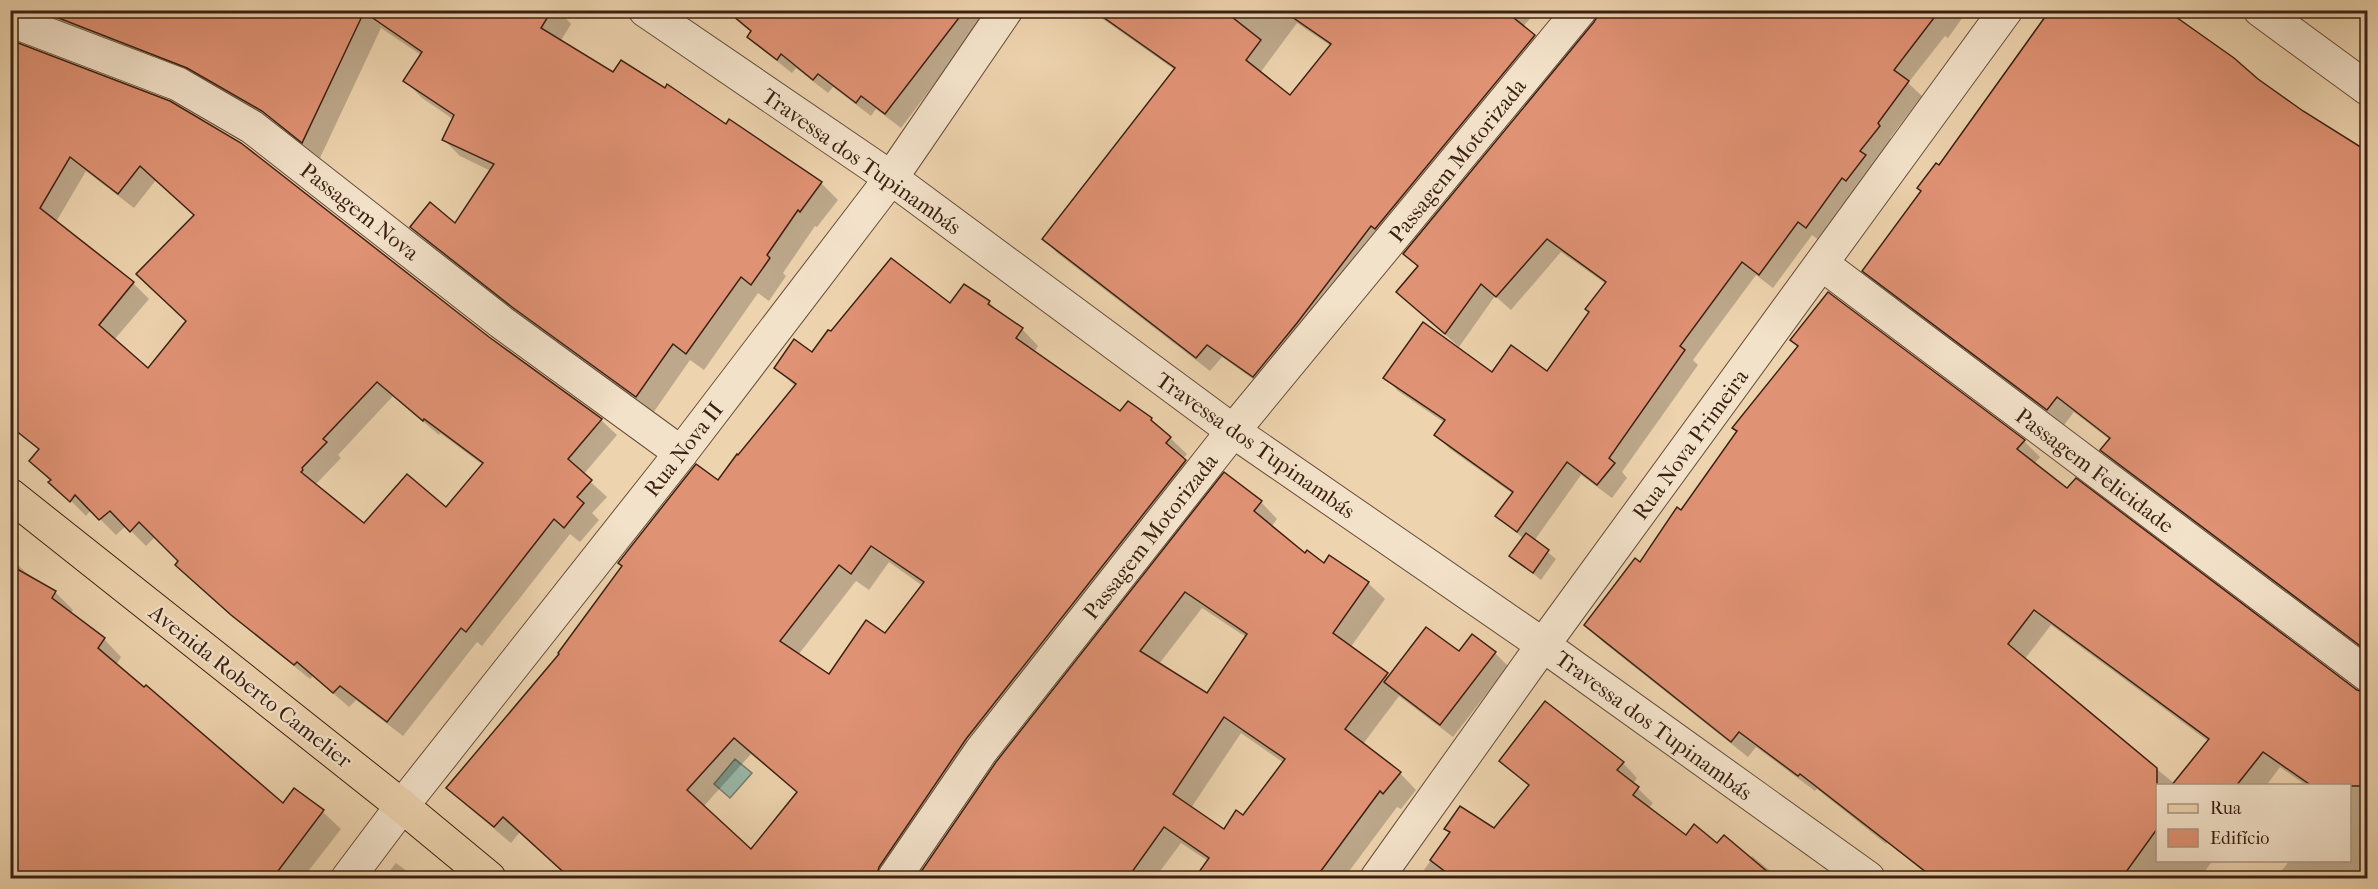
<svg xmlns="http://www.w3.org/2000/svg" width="2378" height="889" font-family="'IM FELL French Canon',serif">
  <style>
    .water { fill: #99b8a9; stroke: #747c6d; stroke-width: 1.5 }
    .shadow { fill: #0003; fill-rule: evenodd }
    .building { fill: #e09274; stroke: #3c2113; stroke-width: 1.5; fill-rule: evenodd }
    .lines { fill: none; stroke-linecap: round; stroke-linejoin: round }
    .minor-casing { stroke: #684e3a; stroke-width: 35 }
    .major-casing { stroke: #3c2113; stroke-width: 35 }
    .minor { stroke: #f3e2ca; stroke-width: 33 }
    .major { stroke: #edd3ae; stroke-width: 33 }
    .labels { text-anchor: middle; stroke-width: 4.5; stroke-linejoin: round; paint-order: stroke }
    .street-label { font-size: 22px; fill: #3c2113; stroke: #f3e2ca }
  </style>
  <rect width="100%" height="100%" fill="#edd3ae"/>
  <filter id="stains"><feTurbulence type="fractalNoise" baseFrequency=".00333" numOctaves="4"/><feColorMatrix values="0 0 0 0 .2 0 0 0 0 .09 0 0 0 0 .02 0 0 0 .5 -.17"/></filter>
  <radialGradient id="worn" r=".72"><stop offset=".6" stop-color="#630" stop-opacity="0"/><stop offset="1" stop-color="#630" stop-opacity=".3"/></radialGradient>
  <path class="water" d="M735 759 752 773 730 798 714 784Z"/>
  <g class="shadow">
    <path d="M10 10H558L571 24 560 42 614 74 726 126 821 183 838 200 817 227 815 226 783 273 786 276 769 301 758 293 704 370 690 360 653 413 531 324 429 244 412 227 455 225 491 171 460 156 443 139 453 119 422 98 405 81 421 55 381 28 320 158 280 128 203 83Z"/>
    <path d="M725 10H985L979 18 982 21 901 128 876 109 871 116 833 87 828 93 796 68 792 73 764 51 749 37 752 33Z"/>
    <path d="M1090 10H1537L1523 27 1548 49 1268 390 1222 357 1210 371 1057 253 1044 239 1175 70ZM1297 23 1331 46 1290 97 1260 73Z"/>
    <path d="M1599 10H1968L1948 38 1945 36 1908 83 1922 96 1890 138 1893 140 1820 241 1812 235 1773 288 1756 275 1693 360 1698 365 1622 472 1627 478 1612 498 1581 475 1534 541 1556 559 1541 580 1511 556 1524 539 1497 516 1513 494 1450 449 1436 435 1445 423 1398 391 1385 377 1547 373 1591 313 1606 284 1561 252 1511 310 1495 296 1459 347 1398 292 1419 268 1405 254 1598 17Z"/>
    <path d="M2211 43 2302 113 2368 154V654L2118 466 2102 450 2110 440 2074 412 2064 425 1880 287 1864 270 1939 167Z"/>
    <path d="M10 52 489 338 601 420 617 435 583 475 607 497 592 513 599 520 580 542 570 534 482 646 477 642 403 736 356 700 349 707 313 676 310 679 249 630 192 580 180 561 155 537 146 546 126 526 116 535 91 510 86 516 31 461 40 451 10 427ZM86 171 134 208 156 180 195 215 187 321 148 370 114 340 149 299 133 283 56 222ZM393 396 439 435 440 433 483 465 447 509 364 525 316 484 341 458 338 455Z"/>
    <path d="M964 286 989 302 1003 317 1022 329 1038 346 1034 352 1120 413 1151 420 1187 454 1183 459 1202 478 899 878H572L520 832 511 843 465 804 448 788 718 482 795 386 776 368 951 306ZM889 562 923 586 885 635 829 676 798 655 856 581 869 590ZM751 754 798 793 751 851 703 807Z"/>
    <path d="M2024 441 2040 457 2034 464 2068 490 2356 691 2368 695V878H2276L2290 860H2350V786H2307L2280 767 2266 786H2158V860H2213L2200 878H1926L1922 874 1924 872 1887 842 1886 844 1817 789 1815 791 1756 747 1748 757 1603 642 1586 625 1640 564 1682 512ZM2051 625 2209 742 2175 784 2024 660Z"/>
    <path d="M1261 502 1277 519 1271 527 1305 555 1368 583 1385 599 1350 648 1389 677 1459 653H1495L1508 666 1453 737 1399 696 1363 744 1400 773 1416 790 1401 809 1397 807 1344 878H1196L1208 861 1181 843 1155 878H918ZM1202 608 1246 637 1207 695 1159 664ZM1241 733 1284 763 1244 817 1224 831 1191 808Z"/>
    <path d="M10 556 25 572 55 592 73 610 70 614 104 639 121 657 116 665 283 806 295 790 323 812 341 829 303 878H10Z"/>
    <path d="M1501 761 1623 763 1637 778 1633 784 1653 803 1648 809 1686 837 1717 845 1750 859 1752 856 1779 878H1418L1451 833 1446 828 1494 830 1530 787Z"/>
    <path d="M396 863 416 878H384Z"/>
  </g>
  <g class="building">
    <path d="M38 10H552L541 28 613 72 621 60 665 88 667 84 726 124 729 119 822 182 800 212 798 210 767 255 770 258 751 285 741 277 686 354 673 344 636 397 512 307 410 227 430 202 455 223 494 164 442 140 454 115 403 81 422 52 364 12 302 143 262 111 187 68Z"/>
    <path d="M726 10H965L885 114 861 96 856 103 818 74 813 80 781 54 777 60 747 37 751 31Z"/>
    <path d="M1093 10H1223L1261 40 1246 60 1290 95 1331 44 1282 10H1504L1535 35 1375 229 1371 226 1297 323 1253 377 1207 345 1196 358 1042 239 1175 68Z"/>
    <path d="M1601 10H1940L1894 70 1909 81 1878 123 1880 126 1860 151 1866 155 1846 181 1842 178 1806 228 1798 222 1759 275 1742 262 1680 346 1685 350 1609 458 1615 463 1597 485 1567 462 1517 532 1495 516 1513 492 1434 435 1445 420 1383 378 1423 322 1492 372 1511 345 1547 371 1589 312 1585 309 1606 282 1547 239 1496 297 1481 284 1445 334 1396 292 1418 266 1403 254 1594 22Z"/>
    <path d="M2050 10H2166L2234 58 2258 79 2303 111 2367 151V651L2100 450 2110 438 2057 397 2047 410 1862 271 1921 191 1917 188 1936 163 1939 165Z"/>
    <path d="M13 41 170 101 241 143 489 337 602 419 568 459 592 480 577 497 584 503 564 528 554 519 466 632 461 628 387 722 340 686 333 693 297 662 294 665 231 615 175 565 178 561 139 522 130 532 110 511 99 520 75 495 70 502 48 482 51 480 29 461 39 449 10 426V47ZM70 157 118 194 140 166 194 215 136 274 186 321 148 368 99 325 134 282 40 208ZM377 382 423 421 424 419 483 463 446 507 407 474 364 523 301 472 303 470 302 468 327 442 323 439Z"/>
    <path d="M891 258 950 303 964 284 990 301 988 304 1023 328 1016 338 1120 411 1128 401 1152 418 1151 420 1171 437 1166 443 1186 460 966 739 879 867 876 879H571L503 817 494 827 446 788 559 654 558 653 622 566 618 563 696 464 718 480 737 454 738 455 796 384 774 368 794 339 812 352 828 330 831 331ZM871 546 924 582 885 633 866 620 829 674 780 641 839 565 851 574ZM734 738 797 792 751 849 687 790Z"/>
    <path d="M1828 292 2025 440 2017 449 2067 488 2076 478 2357 690 2367 693V786H2312L2263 752 2236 786H2171L2209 739 2034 610 2008 644 2157 768V829L2121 879H1935L1800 774 1798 776 1739 732 1731 742 1584 625 1635 558 1640 562 1677 507 1681 510 1737 431 1732 428 1798 346 1790 340Z"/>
    <path d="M1224 472 1262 501 1254 511 1305 553 1307 550 1324 563 1329 555 1369 582 1333 633 1388 673 1345 729 1401 772 1383 794 1380 791 1315 879H1194L1209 858 1164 827 1127 879H916L996 762ZM1185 592 1247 634 1207 693 1140 651ZM1224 717 1285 759 1243 815 1236 810 1224 829 1173 794Z"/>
    <path d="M1526 533 1549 550 1533 573 1509 556Z"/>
    <path d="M10 565 56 591 52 598 105 638 98 648 144 687 146 685 283 803 294 788 324 810 272 879H10Z"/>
    <path d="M1426 627 1459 651 1472 634 1496 652 1440 725 1384 682Z"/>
    <path d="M1545 701 1624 762 1617 770 1639 787 1633 795 1686 835 1694 824 1717 843 1724 835 1776 879H1455L1430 860 1450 832 1444 829 1460 806 1494 828 1529 785 1499 761Z"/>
  </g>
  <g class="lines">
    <defs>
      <g id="minor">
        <path d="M645 10 891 178 1233 431 1543 645 1868 878"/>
        <path d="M2260 10 2368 89"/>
        <path d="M10 20 178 84 252 127 501 322 681 453"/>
        <path d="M1822 264 2368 675"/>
        <path d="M348 878 402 806 681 453 891 178 1006 10"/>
        <path d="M894 878 981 751 1233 431 1580 10"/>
        <path d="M1377 878 1543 645 2006 10"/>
      </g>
      <path id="major" d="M10 495 402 806 489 878"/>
    </defs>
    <use href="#minor" class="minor-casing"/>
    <use href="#major" class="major-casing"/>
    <use href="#minor" class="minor"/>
    <use href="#major" class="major"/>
  </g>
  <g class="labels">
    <g class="street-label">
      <text transform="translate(1457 160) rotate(-51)" y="8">Passagem Motorizada</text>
      <text transform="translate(862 161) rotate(35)" y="8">Travessa dos Tupinambás</text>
      <text transform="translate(360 211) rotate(38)" y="8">Passagem Nova</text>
      <text transform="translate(1690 444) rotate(-54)" y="8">Rua Nova Primeira</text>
      <text transform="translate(1256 445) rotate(35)" y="8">Travessa dos Tupinambás</text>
      <text transform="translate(683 449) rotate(-52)" y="8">Rua Nova II</text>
      <text transform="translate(2095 470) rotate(37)" y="8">Passagem Felicidade</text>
      <text transform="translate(1150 536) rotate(-52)" y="8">Passagem Motorizada</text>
      <text transform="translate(251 686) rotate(38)" y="8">Avenida Roberto Camelier</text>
      <text transform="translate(1654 725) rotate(36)" y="8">Travessa dos Tupinambás</text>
    </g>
  </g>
  <rect width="2378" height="889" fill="none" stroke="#edd3ae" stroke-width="36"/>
  <rect x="12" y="12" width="2354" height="865" fill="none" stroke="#3c2113" stroke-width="3"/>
  <rect x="18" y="18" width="2342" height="853" fill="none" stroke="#3c2113" stroke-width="1.5"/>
  <rect x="2156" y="784" width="195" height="78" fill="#f3e2ca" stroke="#aa9581" stroke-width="1.5"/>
  <rect x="2168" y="804" width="30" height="9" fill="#edd3ae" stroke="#aa9581" stroke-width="1.5"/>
  <text x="2210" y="814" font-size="18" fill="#3c2113">Rua</text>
  <rect x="2168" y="829" width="30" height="18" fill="#e09274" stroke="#aa9581" stroke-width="1.5"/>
  <text x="2210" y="844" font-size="18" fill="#3c2113">Edifício</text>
  <rect width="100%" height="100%" filter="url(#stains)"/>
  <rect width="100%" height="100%" fill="url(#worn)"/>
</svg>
